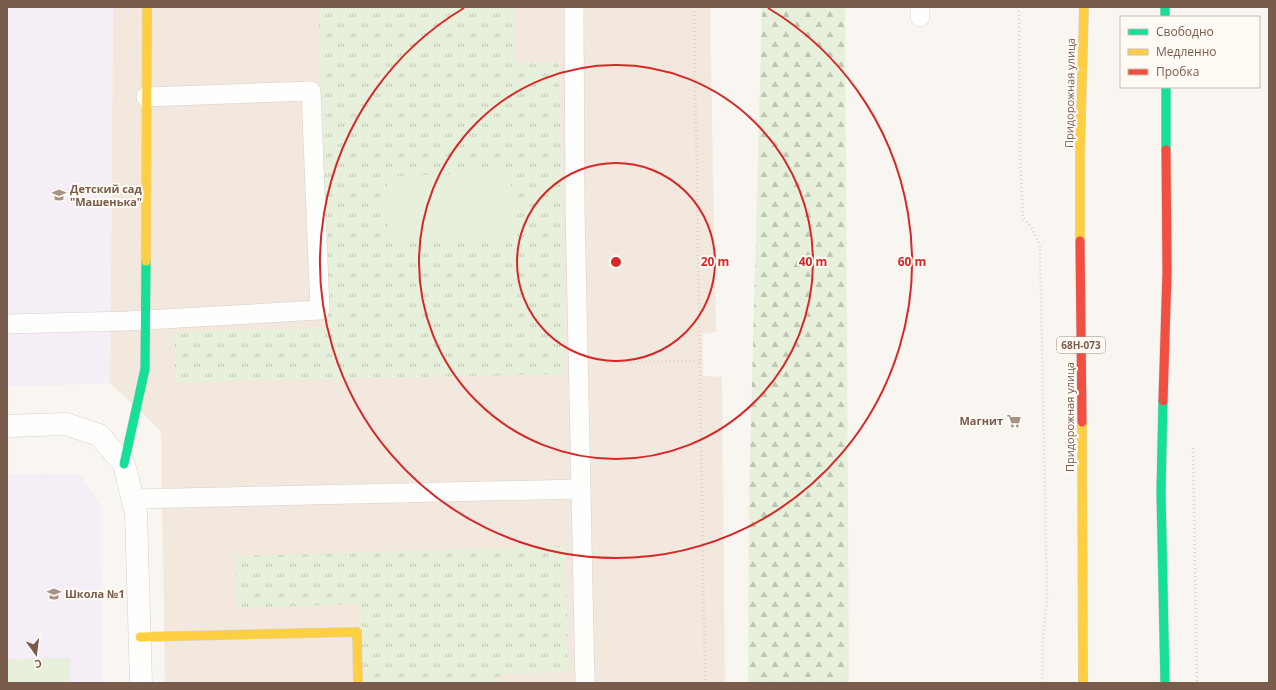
<svg xmlns="http://www.w3.org/2000/svg" width="1276" height="690" font-family="'Open Sans',sans-serif">
  <style>
    .residential { fill: #f2e8de }
    .education { fill: #f6eef6 }
    .grass { fill: url(#grass-tufts) }
    .forest { fill: url(#forest-firs) }
    .green { fill: #e7f0db }
    .lines { fill: none; stroke-linecap: round; stroke-linejoin: round }
    .lane-casing { stroke: #d7d1cb; stroke-width: 20 }
    .street-casing { stroke: #d7d1cb; stroke-width: 23 }
    .fast-casing { stroke: #d9d2cb; stroke-width: 10 }
    .slow-casing { stroke: #d9d2cb; stroke-width: 10 }
    .jam-casing { stroke: #d9d2cb; stroke-width: 10 }
    .path { stroke: #dcd5d0; stroke-width: 2.5; stroke-dasharray: 1 3; stroke-linecap: butt }
    .lane { stroke: #fefefd; stroke-width: 19 }
    .street { stroke: #fefefd; stroke-width: 22 }
    .fast { stroke: #16e098; stroke-width: 9 }
    .slow { stroke: #ffcf43; stroke-width: 9 }
    .jam { stroke: #f24e42; stroke-width: 9 }
    .ring { fill: none; stroke: #d62828; stroke-width: 2 }
    .labels { text-anchor: middle; stroke-width: 4; stroke-linejoin: round; paint-order: stroke }
    .shield { fill: #fffaf3; stroke: #a28b7f; stroke-width: 1 }
    .shield-label { font-size: 10px; font-weight: bold; fill: #7a5c4d }
    .street-label { font-size: 11px; fill: #7a5c4d; stroke: #fffaf3 }
    .poi-label { font-size: 11px; font-weight: bold; fill: #7a5c4d; stroke: #fffaf3; text-anchor: start }
    .centre { fill: #d62828; stroke: #fffaf3; stroke-width: 2 }
    .ring-label { font-size: 12px; text-anchor: middle; font-weight: bold; fill: #d62828; stroke: #fffaf3; stroke-width: 4; stroke-linejoin: round; paint-order: stroke }
  </style>
  <defs>
    <pattern id="grass-tufts" width="24" height="20" patternUnits="userSpaceOnUse"><rect width="24" height="20" fill="#e7f0db"/><path d="M3 7l-1-3M5 7V3M7 7l1-3M15 17l-1-3M17 17v-4M19 17l1-3" fill="none" stroke="#c0c6b4"/></pattern>
    <pattern id="forest-firs" width="22" height="20" patternUnits="userSpaceOnUse"><rect width="22" height="20" fill="#e7f0db"/><path d="M5 1l3.5 6h-7zM16 11l3.5 6h-7z" fill="#c0c6b4"/></pattern>
  </defs>
  <rect width="100%" height="100%" fill="#f9f5f0"/>
  <path class="residential" d="M113 7H710L716 332 703 334V376L722 377 725 683H165L161 431 110 383Z"/>
  <g class="education">
    <path d="M7 7H113L110 383 7 387Z"/>
    <path d="M79 473 100 505 102 683H7V474Z"/>
  </g>
  <g class="grass">
    <path d="M319 7H514L516 63 559 62 565 374 175 382 174 332 325 328Z"/>
    <path d="M565 546 569 672 500 674V683H361L359 604 237 608 235 556Z"/>
  </g>
  <path class="forest" d="M762 7H845L849 683H748L749 497Z"/>
  <g class="green">
    <path d="M482 173 502 174 506 176 509 180 512 187 514 224 509 235 505 238 498 240 402 243C398 242 393 242 391 239 385 232 385 188 388 180L398 176Z"/>
    <path d="M70 658V683H7V659Z"/>
  </g>
  <g class="lines">
    <defs>
      <g id="lane">
        <path d="M574 7 575 208 585 683"/>
        <path d="M920 7V17"/>
        <path d="M7 324 127 321 320 310 311 91 146 97"/>
        <path d="M133 499 581 489"/>
      </g>
      <path id="street" d="M7 426 66 424 99 435 124 464 136 513 141 683"/>
      <g id="fast">
        <path d="M1165 7V17"/>
        <path d="M1166 87V150"/>
        <path d="M1163 401 1161 492 1165 683"/>
        <path d="M124 464 145 369 146 261"/>
      </g>
      <g id="slow">
        <path d="M1080 241V155L1084 7"/>
        <path d="M146 261 147 7"/>
        <path d="M1082 422 1083 683"/>
        <path d="M140 637 357 632 358 683"/>
      </g>
      <g id="jam">
        <path d="M1080 241 1082 422"/>
        <path d="M1163 401 1167 272 1166 150"/>
      </g>
    </defs>
    <use href="#lane" class="lane-casing"/>
    <use href="#street" class="street-casing"/>
    <use href="#fast" class="fast-casing"/>
    <use href="#slow" class="slow-casing"/>
    <use href="#jam" class="jam-casing"/>
    <g class="path">
      <path d="M694 7 705 683"/>
      <path d="M1019 7 1020 154 1023 218 1031 227 1040 245 1047 598 1043 640 1042 683"/>
      <path d="M606 362 699 361"/>
      <path d="M1193 448 1197 683"/>
    </g>
    <use href="#lane" class="lane"/>
    <use href="#street" class="street"/>
    <use href="#fast" class="fast"/>
    <use href="#slow" class="slow"/>
    <use href="#jam" class="jam"/>
  </g>
  <g class="ring">
    <circle cx="616" cy="262" r="99"/>
    <circle cx="616" cy="262" r="197"/>
    <path d="M768 8A296 296 0 1 1 464 8"/>
  </g>
  <defs>
    <symbol id="school-bare" viewBox="-9 -9 18 18"><path d="M0-5L7-2L0 1L-7-2ZM-4 1L0 2.5L4 1V4Q0 6-4 4Z" fill="#a69286" stroke="#fffaf3" stroke-width="2.5" paint-order="stroke"/></symbol>
    <symbol id="supermarket-bare" viewBox="-9 -9 18 18"><path d="M-6-5.5h2.5l.6 2H6L4.5 2H-2.5L-4.4-4H-6ZM-1.5 3.2a1.3 1.3 0 1 0 .1 0ZM3 3.2a1.3 1.3 0 1 0 .1 0Z" fill="#a69286" stroke="#fffaf3" stroke-width="2.5" paint-order="stroke"/></symbol>
  </defs>
  <g fill-rule="evenodd">
    <use href="#school-bare" x="49" y="185" width="20" height="20"/>
    <use href="#supermarket-bare" x="1004" y="411" width="20" height="20"/>
    <use href="#school-bare" x="44" y="584" width="20" height="20"/>
  </g>
  <g class="labels">
    <rect class="shield" x="1057" y="337" width="48" height="16" rx="3"/>
    <g class="shield-label">
      <text x="1081" y="349">68Н-073</text>
    </g>
    <g class="street-label">
      <text transform="translate(1070 93) rotate(-89)" y="4">Придорожная улица</text>
      <text transform="translate(1070 417) rotate(-90)" y="4">Придорожная улица</text>
    </g>
    <g class="poi-label">
      <text x="70" y="193">Детский сад<tspan x="70" dy="13">"Машенька"</tspan></text>
      <text x="1003" y="425" text-anchor="end">Магнит</text>
      <text x="65" y="598">Школа №1</text>
    </g>
  </g>
  <circle cx="616" cy="262" r="6" class="centre"/>
  <g class="ring-label">
    <text x="715" y="266">20 m</text>
    <text x="813" y="266">40 m</text>
    <text x="912" y="266">60 m</text>
  </g>
  <rect width="1276" height="690" fill="none" stroke="#7a5c4d" stroke-width="16"/>
  <rect x="1120" y="16" width="140" height="72" fill="#fffaf3" stroke="#cabbb1"/>
  <rect x="1128" y="29" width="20" height="6" fill="#16e098" stroke="#cabbb1"/>
  <text x="1156" y="36" font-size="12" fill="#7a5c4d">Свободно</text>
  <rect x="1128" y="49" width="20" height="6" fill="#ffcf43" stroke="#cabbb1"/>
  <text x="1156" y="56" font-size="12" fill="#7a5c4d">Медленно</text>
  <rect x="1128" y="69" width="20" height="6" fill="#f24e42" stroke="#cabbb1"/>
  <text x="1156" y="76" font-size="12" fill="#7a5c4d">Пробка</text>
  <g transform="translate(36 654) rotate(166)" stroke="#fffaf3" stroke-width="3" paint-order="stroke">
  <path d="M0-3L7 15L0 10L-7 15Z" fill="#7a5c4d"/>
  <text y="-6" font-size="11" font-weight="bold" text-anchor="middle" fill="#7a5c4d">С</text>
  </g>
</svg>
